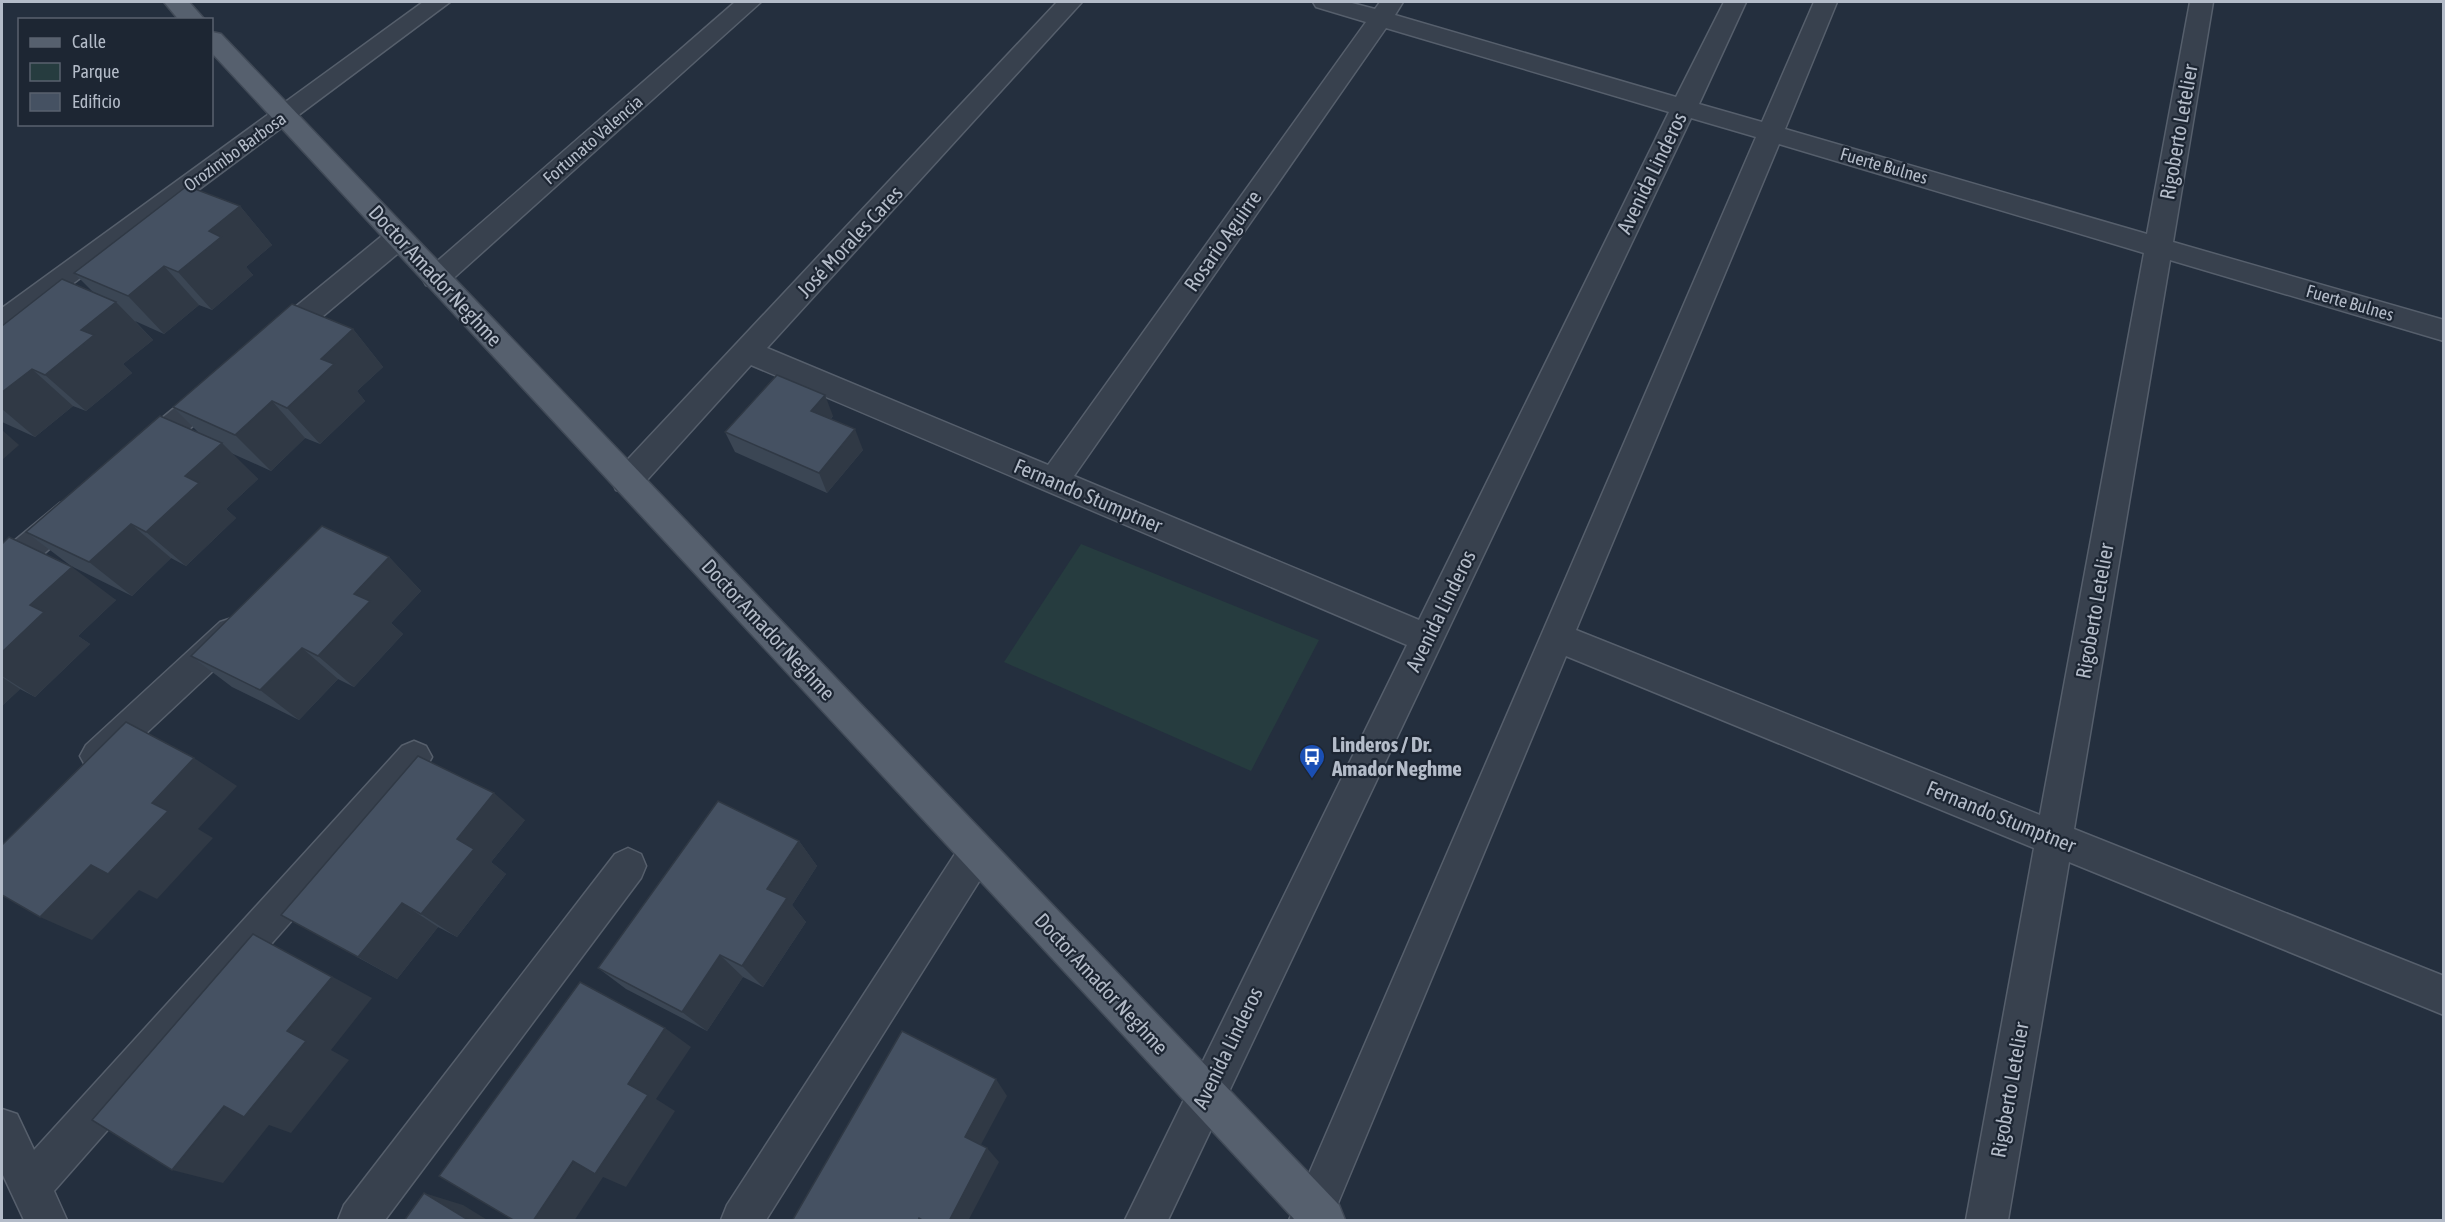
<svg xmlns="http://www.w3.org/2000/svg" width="2445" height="1222" font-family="'Asap Condensed',sans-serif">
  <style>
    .green { fill: #263c3f }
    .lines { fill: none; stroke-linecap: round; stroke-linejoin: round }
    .minor-casing { stroke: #565f6c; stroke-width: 3 }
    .major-casing { stroke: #414a57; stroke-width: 3 }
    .minor { fill: #38414e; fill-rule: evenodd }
    .major { fill: #56606e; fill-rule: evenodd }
    .wall { fill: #3b4654 }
    .shaded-wall { fill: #303945 }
    .building { fill: #455162; stroke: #303945; stroke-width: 1.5 }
    .labels { text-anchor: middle; stroke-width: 4.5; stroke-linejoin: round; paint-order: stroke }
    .far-street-label { font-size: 18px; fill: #b4bcc9; stroke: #1d2633 }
    .street-label { font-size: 21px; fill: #b4bcc9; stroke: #1d2633 }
    .poi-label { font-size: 21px; font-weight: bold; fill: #b4bcc9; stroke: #1d2633; text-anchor: start }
  </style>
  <rect width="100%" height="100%" fill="#242f3e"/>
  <path class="green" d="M1081 544 1319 640 1251 771 1004 662Z"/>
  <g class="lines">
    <defs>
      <g id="minor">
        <path d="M423 2H450L12 329 2 332V308Z"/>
        <path d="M735 2H761L446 285 436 288 426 285 422 278 426 271Z"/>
        <path d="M1057 2H1082L767 348 1048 465 1366 22 1316 7 1313 2H1348L1375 9 1380 2H1403L1395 15 1676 97 1724 2H1746L1699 104 1762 122 1814 2H1837L1785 129 2147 234 2190 2H2213L2173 242 2444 320V341L2170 260 2074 829 2444 976V1015L2069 862 2008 1220H1966L2034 848 1566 656 1331 1220H1289L1756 137 1691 118 1168 1220H1125L1407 645 751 365 638 490 627 493 616 490 612 481 616 472ZM1386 28 1669 112 1419 620 1074 476ZM1779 144 2144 253 2040 815 1576 630Z"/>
        <path d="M398 228 408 231 412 238 408 245 286 347 276 350 266 347 262 339 266 331 388 231Z"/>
        <path d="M218 377 228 380 233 388 228 396 154 459 143 463 132 459 128 451 132 443 208 380Z"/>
        <path d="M71 499 82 503 87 512 82 521 13 580 2 583V551L60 503Z"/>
        <path d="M232 618 244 622 249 632 244 642 110 767 98 772 86 767 80 756 86 745 220 622Z"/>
        <path d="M414 741 426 746 432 757 426 768 54 1191 67 1220H24L2 1173V1109L17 1114 34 1150 402 746Z"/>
        <path d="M977 835 990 840 995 852 990 864 766 1220H721L727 1205 964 840Z"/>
        <path d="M628 848 641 854 646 866 641 878 385 1220H338L344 1205 615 854Z"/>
      </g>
      <g id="major">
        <path d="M164 2H189L205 20H179Z"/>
        <path d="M212 32 221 34 1339 1205 1345 1220H1295L212 53Z"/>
      </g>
    </defs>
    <use href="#minor" class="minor-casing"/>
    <use href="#major" class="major-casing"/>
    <use href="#minor" class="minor"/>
    <use href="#major" class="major"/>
  </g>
  <g class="wall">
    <path d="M240 206 272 245 246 267 253 275 212 310 199 305 164 334 135 321 153 340 123 364 132 373 86 411 73 406 35 437 2 422V326L93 292 74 273Z"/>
    <path d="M353 329 383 367 357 391 365 401 320 444 305 438 271 471 231 453 258 479 226 509 236 518 186 566 171 558 132 596 71 566 26 532 200 434 173 407Z"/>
    <path d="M833 416 831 419 863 450 827 493 735 452 725 432Z"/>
    <path d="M2 544 116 600 78 636 90 644 35 697 20 689 2 706Z"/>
    <path d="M389 557 421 591 391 623 403 634 354 687 338 679 299 720 232 687 191 656Z"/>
    <path d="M525 820 491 862 506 874 457 937 438 927 397 979 281 915Z"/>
    <path d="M799 841 817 866 792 905 806 922 763 987 743 977 707 1031 626 989 598 968Z"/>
  </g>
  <g class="shaded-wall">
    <path d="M240 206 272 245 246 267 253 275 212 310 178 272 209 231Z"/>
    <path d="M164 266 199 305 164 334 128 296Z"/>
    <path d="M116 302 153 340 123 364 132 373 86 411 45 375 81 330Z"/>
    <path d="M353 329 383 367 357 391 365 401 320 444 287 408 321 359Z"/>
    <path d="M32 369 73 406 35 437 2 409V392Z"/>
    <path d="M825 395 833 416 819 431 811 411Z"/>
    <path d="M272 401 305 438 271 471 235 435Z"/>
    <path d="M855 429 863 450 827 493 819 473Z"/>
    <path d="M2 430 19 445 2 460Z"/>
    <path d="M222 443 258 479 226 509 236 518 186 566 146 532 185 476Z"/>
    <path d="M131 524 171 558 132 596 89 562Z"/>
    <path d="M389 557 421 591 391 623 403 634 354 687 318 656 354 594Z"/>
    <path d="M72 567 116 600 78 636 90 644 35 697 2 676V652L30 605Z"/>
    <path d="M302 648 338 679 299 720 260 690Z"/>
    <path d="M2 677 20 689 2 706Z"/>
    <path d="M194 758 237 786 198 829 213 838 157 899 139 890 92 940 40 917Z"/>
    <path d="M494 793 525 820 491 862 506 874 457 937 421 914 457 839Z"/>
    <path d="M799 841 817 866 792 905 806 922 763 987 742 966 767 889Z"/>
    <path d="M402 903 438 927 397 979 358 957Z"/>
    <path d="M253 934 372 998 331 1050 349 1060 291 1133 269 1125 223 1183 172 1170 287 1031Z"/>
    <path d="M720 955 743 977 707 1031 682 1012Z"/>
    <path d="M665 1028 691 1047 656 1099 675 1111 626 1187 603 1177 574 1221H533Z"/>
    <path d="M996 1079 1007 1096 977 1152 965 1137Z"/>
    <path d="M987 1148 999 1162 968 1221H949Z"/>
    <path d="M424 1193 463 1205 489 1221H470Z"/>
  </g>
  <g class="building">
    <path d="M187 186 240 206 209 231 221 237 178 272 164 266 128 296 74 273Z"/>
    <path d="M62 279 116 302 81 330 94 335 45 375 32 369 2 392V326Z"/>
    <path d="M292 304 353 329 321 359 334 364 287 408 272 401 235 435 173 407Z"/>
    <path d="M777 375 825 395 811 411 855 429 819 473 725 432Z"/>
    <path d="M160 416 222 443 185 476 199 483 146 532 131 524 89 562 26 532Z"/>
    <path d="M322 526 389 557 354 594 370 601 318 656 302 648 260 690 191 656Z"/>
    <path d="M9 537 72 567 30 605 44 612 2 652V544Z"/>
    <path d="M126 722 194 758 152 803 168 811 108 874 91 865 40 917 2 895V845Z"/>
    <path d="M418 756 494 793 457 839 474 849 421 914 402 903 358 957 281 915Z"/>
    <path d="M718 801 799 841 767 889 787 898 742 966 720 955 682 1012 598 968Z"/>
    <path d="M253 934 332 977 287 1031 306 1041 244 1117 224 1106 172 1170 92 1120Z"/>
    <path d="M580 982 665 1028 628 1084 648 1095 595 1174 573 1161 533 1221H515L439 1176Z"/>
    <path d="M902 1031 996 1079 965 1137 987 1148 949 1221H924L919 1218 918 1221H792Z"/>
    <path d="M424 1193 470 1221H404Z"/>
  </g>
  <defs>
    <symbol id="bus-pin" viewBox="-11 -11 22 30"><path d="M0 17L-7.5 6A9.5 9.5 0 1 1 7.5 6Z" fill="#1a4fb4" stroke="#1d2633"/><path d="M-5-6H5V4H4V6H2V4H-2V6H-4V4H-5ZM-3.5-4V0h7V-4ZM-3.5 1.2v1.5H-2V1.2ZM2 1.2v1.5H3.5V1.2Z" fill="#fff"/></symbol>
  </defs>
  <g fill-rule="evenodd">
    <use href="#bus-pin" x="1297" y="742" width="30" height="40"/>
  </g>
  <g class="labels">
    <g class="far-street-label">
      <text transform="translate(593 140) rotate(-41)" y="6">Fortunato Valencia</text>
      <text transform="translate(235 152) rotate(-36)" y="6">Orozimbo Barbosa</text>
      <text transform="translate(1884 166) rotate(16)" y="6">Fuerte Bulnes</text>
      <text transform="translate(2350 303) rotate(16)" y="6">Fuerte Bulnes</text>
    </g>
    <g class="street-label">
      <text transform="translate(2179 132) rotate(-80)" y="7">Rigoberto Letelier</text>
      <text transform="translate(1652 173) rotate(-64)" y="7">Avenida Linderos</text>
      <text transform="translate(1223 241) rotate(-55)" y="7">Rosario Aguirre</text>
      <text transform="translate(850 242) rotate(-47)" y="7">José Morales Cares</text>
      <text transform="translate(435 276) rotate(47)" y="7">Doctor Amador Neghme</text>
      <text transform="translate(1088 496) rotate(23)" y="7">Fernando Stumptner</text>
      <text transform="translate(1441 611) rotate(-64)" y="7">Avenida Linderos</text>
      <text transform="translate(2095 611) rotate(-80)" y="7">Rigoberto Letelier</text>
      <text transform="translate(768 630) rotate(47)" y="7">Doctor Amador Neghme</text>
      <text transform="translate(2001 817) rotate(22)" y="7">Fernando Stumptner</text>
      <text transform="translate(1101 984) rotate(47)" y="7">Doctor Amador Neghme</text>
      <text transform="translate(1228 1048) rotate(-64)" y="7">Avenida Linderos</text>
      <text transform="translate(2010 1090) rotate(-80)" y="7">Rigoberto Letelier</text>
    </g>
    <g class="poi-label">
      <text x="1332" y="752">Linderos / Dr.<tspan x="1332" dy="24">Amador Neghme</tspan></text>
    </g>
  </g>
  <rect width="2445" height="1222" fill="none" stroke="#b4bcc9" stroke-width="6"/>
  <rect x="18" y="18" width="195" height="108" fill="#1d2633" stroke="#59626f" stroke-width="1.5"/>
  <rect x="30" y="38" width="30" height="9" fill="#56606e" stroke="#59626f" stroke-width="1.5"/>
  <text x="72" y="48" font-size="18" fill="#b4bcc9">Calle</text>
  <rect x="30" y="63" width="30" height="18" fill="#263c3f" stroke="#59626f" stroke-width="1.5"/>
  <text x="72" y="78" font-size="18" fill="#b4bcc9">Parque</text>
  <rect x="30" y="93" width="30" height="18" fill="#455162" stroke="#59626f" stroke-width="1.5"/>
  <text x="72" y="108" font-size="18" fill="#b4bcc9">Edificio</text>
</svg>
